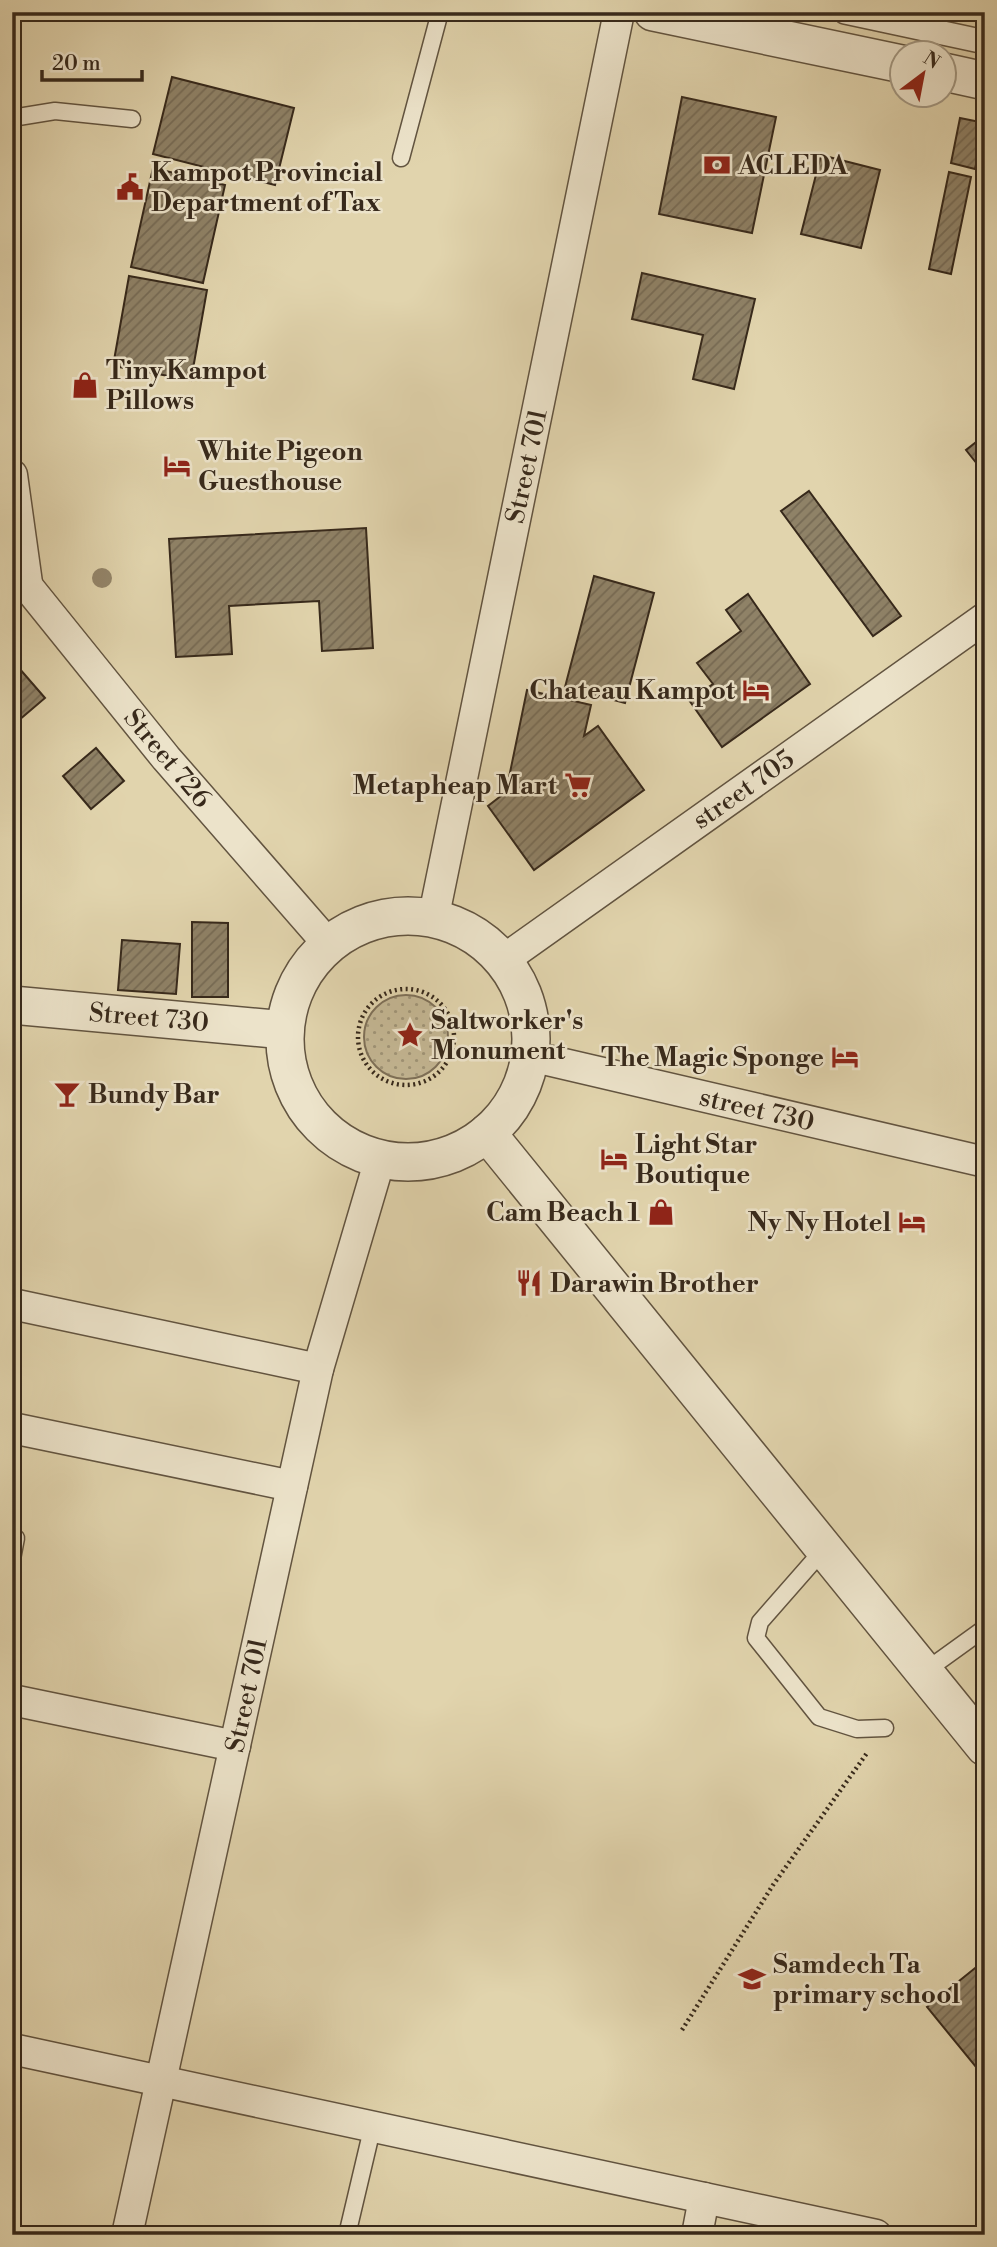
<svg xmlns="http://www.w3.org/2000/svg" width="997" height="2247" font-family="'Libre Bodoni',serif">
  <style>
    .grass { fill: url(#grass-dots); stroke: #7e7058; stroke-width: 2 }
    .building { fill: url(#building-hatch); stroke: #37291b; stroke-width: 2 }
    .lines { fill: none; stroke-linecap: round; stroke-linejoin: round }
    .service-casing { stroke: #625440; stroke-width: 19 }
    .pedestrian-casing { stroke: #625440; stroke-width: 26 }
    .minor-casing { stroke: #625440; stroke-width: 33 }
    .tertiary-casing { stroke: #625440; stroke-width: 40 }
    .path { stroke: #37291b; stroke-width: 4.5; stroke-dasharray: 2 3.5; stroke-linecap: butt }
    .service { stroke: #ece3ca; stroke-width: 16 }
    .pedestrian { stroke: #ece3ca; stroke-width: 23 }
    .minor { stroke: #ece3ca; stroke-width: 30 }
    .tertiary { stroke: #ece3ca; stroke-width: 37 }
    .tree { fill: #93856a }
    .labels { text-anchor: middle; stroke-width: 5; stroke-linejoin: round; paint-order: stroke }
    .poi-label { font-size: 26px; font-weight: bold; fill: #37291b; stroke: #ece3ca; text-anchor: start }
    .street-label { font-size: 26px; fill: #37291b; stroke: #ece3ca }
  </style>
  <defs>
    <pattern id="grass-dots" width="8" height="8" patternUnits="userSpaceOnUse" patternTransform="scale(1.75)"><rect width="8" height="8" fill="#c4b794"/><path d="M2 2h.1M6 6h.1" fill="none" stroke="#a09578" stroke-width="1.8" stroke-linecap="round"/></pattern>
    <pattern id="building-hatch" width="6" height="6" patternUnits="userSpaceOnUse" patternTransform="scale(1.75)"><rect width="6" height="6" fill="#8f8267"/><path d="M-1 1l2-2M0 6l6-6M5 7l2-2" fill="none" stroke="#766a54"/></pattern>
  </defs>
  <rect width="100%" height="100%" fill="#e1d4ad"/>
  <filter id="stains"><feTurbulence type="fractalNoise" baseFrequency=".00286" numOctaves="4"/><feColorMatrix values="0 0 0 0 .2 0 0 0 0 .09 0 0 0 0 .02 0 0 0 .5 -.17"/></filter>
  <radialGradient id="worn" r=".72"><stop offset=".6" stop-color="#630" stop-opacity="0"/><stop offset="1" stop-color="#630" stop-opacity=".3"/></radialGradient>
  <circle class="grass" cx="406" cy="1037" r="42"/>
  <g class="building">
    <path d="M172 77 294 108 275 185 153 154Z"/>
    <path d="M682 97 776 117 752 233 659 214Z"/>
    <path d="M960 118 985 123 975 169 951 163Z"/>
    <path d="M821 155 880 170 861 248 801 234Z"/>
    <path d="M153 168 225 185 203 283 131 267Z"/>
    <path d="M949 172 971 177 951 274 929 269Z"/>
    <path d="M642 273 755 299 734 389 693 379 703 335 632 319Z"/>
    <path d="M129 276 207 290 191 380 113 366Z"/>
    <path d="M985 435V474L966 450Z"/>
    <path d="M809 491 901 616 873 636 781 511Z"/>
    <path d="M366 528 373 648 322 651 319 601 229 606 232 654 176 657 169 539Z"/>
    <path d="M594 576 654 593 625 703 565 687Z"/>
    <path d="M748 594 810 684 722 747 689 700 713 684 697 663 741 631 726 610Z"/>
    <path d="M12 660 45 698 12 726Z"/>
    <path d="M527 690 591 705 584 736 598 726 644 790 534 870 488 806 506 792Z"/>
    <path d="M96 748 124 781 91 809 63 776Z"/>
    <path d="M192 922 228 923V997H192Z"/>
    <path d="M122 940 180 944 176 994 118 990Z"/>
    <path d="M985 1960V2078L927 2007Z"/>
  </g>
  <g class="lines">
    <defs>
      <g id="service">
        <path d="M12 118 55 111 132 119"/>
        <path d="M401 158 440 12"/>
        <path d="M824 1549 760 1622 756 1638 819 1717 857 1729 885 1728"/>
        <path d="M12 1559 16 1538"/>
        <path d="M924 1672 985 1628"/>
        <path d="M347 2235 373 2125"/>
      </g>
      <path id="pedestrian" d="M845 12 985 42"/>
      <g id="minor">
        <path d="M12 475 27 583"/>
        <path d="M12 567 166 758 329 945"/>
        <path d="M433 920 619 12"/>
        <path d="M502 961 985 618"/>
        <path d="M530 1056 985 1162"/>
        <path d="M12 1304 318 1369"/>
        <path d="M12 1428 292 1486"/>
        <path d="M12 1700 235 1746"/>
        <path d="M12 2049 876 2235"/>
        <path d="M127 2235 318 1369 380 1159"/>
        <path d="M697 2235 704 2198"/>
      </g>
      <g id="tertiary">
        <path d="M653 12 902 64"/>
        <path d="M944 72 985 81"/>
        <circle cx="408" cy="1039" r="123"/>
        <path d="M12 1005 285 1030"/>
        <path d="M487 1133 985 1747"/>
      </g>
    </defs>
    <use href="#service" class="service-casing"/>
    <use href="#pedestrian" class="pedestrian-casing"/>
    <use href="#minor" class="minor-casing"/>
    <use href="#tertiary" class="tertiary-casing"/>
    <g class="path">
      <circle cx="406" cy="1037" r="48"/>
      <path d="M682 2030 773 1885 867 1753"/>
    </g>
    <use href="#service" class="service"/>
    <use href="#pedestrian" class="pedestrian"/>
    <use href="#minor" class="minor"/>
    <use href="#tertiary" class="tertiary"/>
  </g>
  <circle class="tree" cx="102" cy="578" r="10"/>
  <defs>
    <symbol id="bank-bare" viewBox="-9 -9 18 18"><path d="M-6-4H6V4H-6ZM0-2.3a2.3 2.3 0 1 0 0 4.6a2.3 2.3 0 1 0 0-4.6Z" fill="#8f2418" stroke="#ece3ca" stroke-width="2.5" paint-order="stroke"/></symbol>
    <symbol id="civic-bare" viewBox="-9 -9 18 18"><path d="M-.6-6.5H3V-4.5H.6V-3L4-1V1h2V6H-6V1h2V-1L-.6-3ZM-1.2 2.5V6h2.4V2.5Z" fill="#8f2418" stroke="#ece3ca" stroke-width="2.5" paint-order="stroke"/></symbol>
    <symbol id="shop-bare" viewBox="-9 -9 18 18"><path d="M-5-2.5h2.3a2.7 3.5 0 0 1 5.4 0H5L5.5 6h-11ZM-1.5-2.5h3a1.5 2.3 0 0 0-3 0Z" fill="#8f2418" stroke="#ece3ca" stroke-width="2.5" paint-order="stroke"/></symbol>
    <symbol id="hotel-bare" viewBox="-9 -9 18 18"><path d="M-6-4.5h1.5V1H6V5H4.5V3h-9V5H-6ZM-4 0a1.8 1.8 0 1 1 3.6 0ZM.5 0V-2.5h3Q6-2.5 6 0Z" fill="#8f2418" stroke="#ece3ca" stroke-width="2.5" paint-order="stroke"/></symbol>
    <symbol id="supermarket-bare" viewBox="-9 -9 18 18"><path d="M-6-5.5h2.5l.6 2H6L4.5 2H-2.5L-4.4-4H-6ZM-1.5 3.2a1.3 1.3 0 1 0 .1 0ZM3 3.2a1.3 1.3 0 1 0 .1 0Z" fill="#8f2418" stroke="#ece3ca" stroke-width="2.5" paint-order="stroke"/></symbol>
    <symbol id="sight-bare" viewBox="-9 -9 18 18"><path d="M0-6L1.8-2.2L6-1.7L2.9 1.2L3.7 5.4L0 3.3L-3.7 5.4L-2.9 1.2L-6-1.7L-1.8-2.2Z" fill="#8f2418" stroke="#ece3ca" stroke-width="2.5" paint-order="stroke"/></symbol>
    <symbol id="bar-bare" viewBox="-9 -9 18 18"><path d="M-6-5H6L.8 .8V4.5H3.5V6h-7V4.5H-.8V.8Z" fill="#8f2418" stroke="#ece3ca" stroke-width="2.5" paint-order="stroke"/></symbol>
    <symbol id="restaurant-bare" viewBox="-9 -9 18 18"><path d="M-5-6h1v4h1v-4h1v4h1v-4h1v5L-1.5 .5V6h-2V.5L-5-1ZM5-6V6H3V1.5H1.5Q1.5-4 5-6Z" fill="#8f2418" stroke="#ece3ca" stroke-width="2.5" paint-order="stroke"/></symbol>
    <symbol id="school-bare" viewBox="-9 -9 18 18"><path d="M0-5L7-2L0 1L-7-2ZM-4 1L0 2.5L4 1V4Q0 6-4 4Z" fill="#8f2418" stroke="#ece3ca" stroke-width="2.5" paint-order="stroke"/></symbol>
  </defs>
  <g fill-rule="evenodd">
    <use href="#bank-bare" x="698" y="146" width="38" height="38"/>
    <use href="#civic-bare" x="111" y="168" width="38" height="38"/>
    <use href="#shop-bare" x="66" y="366" width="38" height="38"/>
    <use href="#hotel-bare" x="158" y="447" width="38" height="38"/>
    <use href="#hotel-bare" x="737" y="671" width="38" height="38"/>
    <use href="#supermarket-bare" x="559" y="766" width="38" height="38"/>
    <use href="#sight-bare" x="391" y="1016" width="38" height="38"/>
    <use href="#hotel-bare" x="826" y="1038" width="38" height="38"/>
    <use href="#bar-bare" x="48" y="1075" width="38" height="38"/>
    <use href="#hotel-bare" x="595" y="1140" width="38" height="38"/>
    <use href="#shop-bare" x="642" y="1193" width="38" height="38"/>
    <use href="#hotel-bare" x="893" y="1203" width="38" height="38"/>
    <use href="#restaurant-bare" x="510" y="1264" width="38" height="38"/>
    <use href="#school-bare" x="733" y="1960" width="38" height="38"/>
  </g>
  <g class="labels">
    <g class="poi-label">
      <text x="738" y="174">ACLEDA</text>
      <text x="151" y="181">Kampot Provincial<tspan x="151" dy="30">Department of Tax</tspan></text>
      <text x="106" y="379">Tiny Kampot<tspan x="106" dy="30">Pillows</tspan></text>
      <text x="198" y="460">White Pigeon<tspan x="198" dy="30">Guesthouse</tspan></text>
      <text x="735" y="699" text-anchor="end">Chateau Kampot</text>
      <text x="557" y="794" text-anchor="end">Metapheap Mart</text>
      <text x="431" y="1029">Saltworker's<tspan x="431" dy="30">Monument</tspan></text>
      <text x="824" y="1066" text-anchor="end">The Magic Sponge</text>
      <text x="88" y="1103">Bundy Bar</text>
      <text x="635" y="1153">Light Star<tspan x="635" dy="30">Boutique</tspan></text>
      <text x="640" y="1221" text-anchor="end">Cam Beach 1</text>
      <text x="891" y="1231" text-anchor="end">Ny Ny Hotel</text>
      <text x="550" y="1292">Darawin Brother</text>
      <text x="773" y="1973">Samdech Ta<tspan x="773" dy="30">primary school</tspan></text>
    </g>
    <g class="street-label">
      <text transform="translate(526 466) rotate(-78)" y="9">Street 701</text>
      <text transform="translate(168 758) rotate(50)" y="9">Street 726</text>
      <text transform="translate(743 789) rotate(-35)" y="9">street 705</text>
      <text transform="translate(149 1017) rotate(5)" y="9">Street 730</text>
      <text transform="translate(757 1109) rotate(13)" y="9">street 730</text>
      <text transform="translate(246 1695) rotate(-78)" y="9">Street 701</text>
    </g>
  </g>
  <rect width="997" height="2247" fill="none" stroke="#e1d4ad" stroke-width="42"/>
  <rect x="14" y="14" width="969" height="2219" fill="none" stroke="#37291b" stroke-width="3.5"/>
  <rect x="21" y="21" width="955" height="2205" fill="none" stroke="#37291b" stroke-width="2"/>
  <g transform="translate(923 74) rotate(32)"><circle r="33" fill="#ece3ca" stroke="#a49984" stroke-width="2"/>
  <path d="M0-5L12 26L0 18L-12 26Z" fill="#8f2418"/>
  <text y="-10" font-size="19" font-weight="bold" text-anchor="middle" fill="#37291b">N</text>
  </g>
  <path d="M42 70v10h100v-10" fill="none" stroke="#37291b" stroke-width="3.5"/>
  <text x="52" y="70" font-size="21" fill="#37291b" stroke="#ece3ca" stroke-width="5" paint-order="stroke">20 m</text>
  <rect width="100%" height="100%" filter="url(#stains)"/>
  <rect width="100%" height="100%" fill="url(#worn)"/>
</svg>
